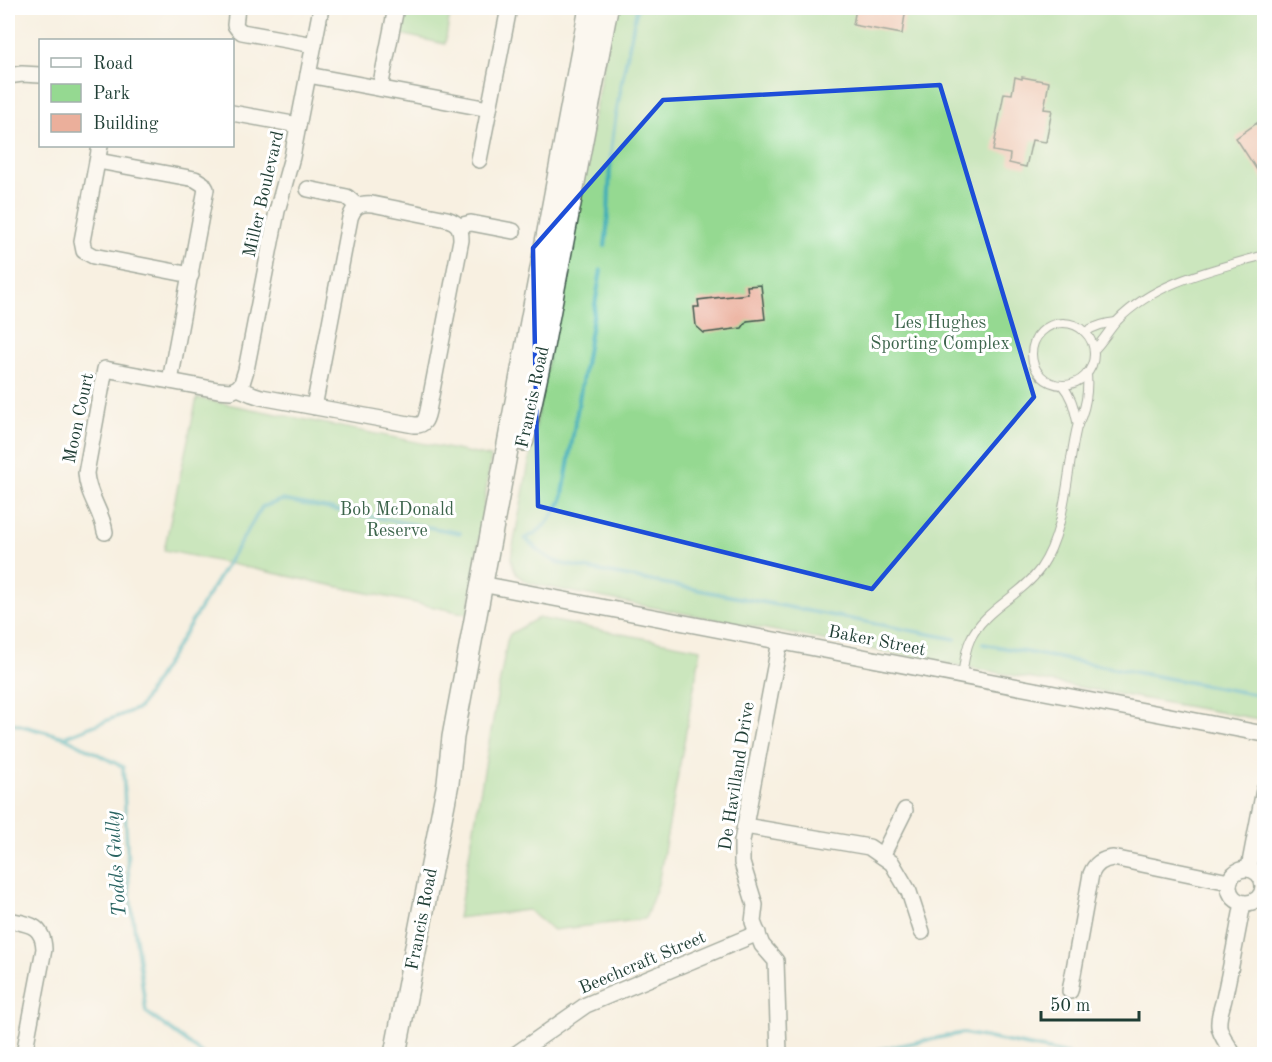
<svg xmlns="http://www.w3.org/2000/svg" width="1272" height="1062" font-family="'Old Standard TT',serif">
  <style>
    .green { fill: #95d991; stroke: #5a8b62; stroke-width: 1.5 }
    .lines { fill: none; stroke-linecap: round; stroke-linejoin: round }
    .stream { stroke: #3dadb8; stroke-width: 4 }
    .building { fill: #ebaf9b }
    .lane-casing { stroke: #40584e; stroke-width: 10 }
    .street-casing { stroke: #40584e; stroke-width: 18 }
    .secondary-casing { stroke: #40584e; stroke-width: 24 }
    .lane { stroke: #fff; stroke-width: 8 }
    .street { stroke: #fff; stroke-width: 15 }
    .secondary { stroke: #fff; stroke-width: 21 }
    .marked { fill: none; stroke: #1d4ed8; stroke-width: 4.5; stroke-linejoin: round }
    .labels { text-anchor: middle; stroke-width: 6; stroke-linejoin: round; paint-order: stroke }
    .street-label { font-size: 18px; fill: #1f3d34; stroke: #fff }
    .park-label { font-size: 18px; fill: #3c644b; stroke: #fff }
    .water-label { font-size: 20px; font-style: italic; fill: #2a6462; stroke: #fff }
  </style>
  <rect width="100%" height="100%" fill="#fff"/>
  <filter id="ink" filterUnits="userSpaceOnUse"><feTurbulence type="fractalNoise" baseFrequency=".0167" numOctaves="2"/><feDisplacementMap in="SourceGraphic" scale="12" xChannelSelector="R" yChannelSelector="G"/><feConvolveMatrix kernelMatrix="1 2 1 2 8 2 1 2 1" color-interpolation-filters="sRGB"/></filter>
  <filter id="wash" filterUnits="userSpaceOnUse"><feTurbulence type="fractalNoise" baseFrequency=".008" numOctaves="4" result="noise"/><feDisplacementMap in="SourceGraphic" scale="24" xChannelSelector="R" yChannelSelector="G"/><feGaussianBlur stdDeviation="1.35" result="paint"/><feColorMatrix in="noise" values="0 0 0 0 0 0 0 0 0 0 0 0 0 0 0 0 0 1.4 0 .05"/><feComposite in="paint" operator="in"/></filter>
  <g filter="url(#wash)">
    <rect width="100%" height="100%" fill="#f8f0e1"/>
    <g class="green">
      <path d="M405 8H451L445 44 400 34Z"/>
      <path d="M614 8H1264V720L921 659 537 585C520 581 514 574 511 558Z"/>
      <path d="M197 398 491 457 468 614 164 550Z"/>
      <path d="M538 618 701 649 658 884 645 919 553 930 528 910 458 918 507 641 510 634Z"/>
    </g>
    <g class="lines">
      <g class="stream">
        <path d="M605 246C610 212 608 178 612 144 617 98 628 53 637 8"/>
        <path d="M601 270 562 500C554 515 542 533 525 538 537 550 547 559 563 564L955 639"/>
        <path d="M983 644 1264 696"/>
        <path d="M8 722 64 737 123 767 129 889 146 1012 203 1054"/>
        <path d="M64 737 139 708 262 507 282 500 460 533"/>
        <path d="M822 1054 866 1052 963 1033 1069 1054"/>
      </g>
    </g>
    <g id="blocks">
      <g class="building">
        <path d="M856 8H906L902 34 853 25Z"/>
        <path d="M1015 77 1022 79V77L1049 82 1044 109 1052 110 1046 142 1032 140 1026 167 1009 163 1010 154 993 151 1004 93 1012 94Z"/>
        <path d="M1264 118V181L1236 138Z"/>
        <path d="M761 285 765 319 747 321 742 328 704 333 696 326 694 307H699L698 300 748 294 747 286Z"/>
      </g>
    </g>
  </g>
  <g filter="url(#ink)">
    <use href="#blocks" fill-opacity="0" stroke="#40584e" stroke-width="1.5"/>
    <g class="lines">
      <defs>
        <g id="lane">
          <circle cx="1063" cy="354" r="31"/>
          <path d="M1085 332C1095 326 1105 323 1116 322"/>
          <path d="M1094 350C1103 341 1109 330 1117 321 1156 281 1213 270 1264 255"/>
          <path d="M1062 385C1073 398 1074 410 1078 425"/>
          <path d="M962 676C964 664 965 651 970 640 984 609 1021 596 1040 569 1067 530 1066 472 1077 427 1078 423 1081 419 1082 415 1087 401 1088 387 1087 374"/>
        </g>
        <g id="street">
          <path d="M237 8 235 25 238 29 242 32 314 45"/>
          <path d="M308 75 489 109"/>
          <path d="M8 76 22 74 40 75"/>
          <path d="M380 88 396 8"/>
          <path d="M232 113 298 125"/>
          <path d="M100 146 82 241 84 251 93 256 191 275"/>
          <path d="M479 160 509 8"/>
          <path d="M98 161 195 179 203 184 206 189 170 381"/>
          <path d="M308 189 347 197 357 206"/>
          <path d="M459 226 471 223 513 231"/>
          <path d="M238 388 252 394 261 397 414 425C424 426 426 420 428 411L461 240C461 228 459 223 447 219L372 204C360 203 354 206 350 218L314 407"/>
          <path d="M238 388 242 383 246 370 277 211 292 157 321 8"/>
          <path d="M105 532C102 511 87 495 86 473L105 369 218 390 231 391 238 388"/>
          <path d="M481 584 1264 734"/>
          <path d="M745 826 869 847 892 863 909 892 922 932"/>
          <path d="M882 856 905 810"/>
          <path d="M1249 868 1264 790"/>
          <circle cx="1246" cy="886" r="17"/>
          <path d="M8 920C28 924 43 924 44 949L24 1054"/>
          <path d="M1070 991 1091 874C1095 864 1103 859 1113 858L1229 882"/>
          <path d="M516 1054 586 1005 758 933"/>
          <path d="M779 1054 776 961 762 945 753 922 755 905 742 863V841L780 641"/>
          <path d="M1233 1054C1229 1045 1220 1036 1219 1026 1218 1016 1222 1008 1224 999 1231 967 1237 935 1243 903"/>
        </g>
        <g id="secondary">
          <path d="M523 440 541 357 607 8"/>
          <path d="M395 1054 448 783 453 737 590 8"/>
        </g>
      </defs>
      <use href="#lane" class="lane-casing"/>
      <use href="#street" class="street-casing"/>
      <use href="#secondary" class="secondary-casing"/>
      <use href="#lane" class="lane"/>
      <use href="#street" class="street"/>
      <use href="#secondary" class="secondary"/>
    </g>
  </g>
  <path d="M0 0H1272V1062H0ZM940 85 1034 397 872 589 538 506 533 248 663 100Z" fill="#f8f0e1" fill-opacity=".55" fill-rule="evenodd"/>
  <path class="marked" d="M940 85 1034 397 872 589 538 506 533 248 663 100Z"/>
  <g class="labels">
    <g class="street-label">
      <text transform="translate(263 194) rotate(-77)" y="6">Miller Boulevard</text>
      <text transform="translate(532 397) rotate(-78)" y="6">Francis Road</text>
      <text transform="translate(78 418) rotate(-78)" y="6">Moon Court</text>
      <text transform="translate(877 640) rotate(11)" y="6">Baker Street</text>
      <text transform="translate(736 776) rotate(-81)" y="6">De Havilland Drive</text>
      <text transform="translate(421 919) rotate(-79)" y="6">Francis Road</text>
      <text transform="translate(642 962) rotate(-23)" y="6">Beechcraft Street</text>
    </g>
    <g class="park-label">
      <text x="940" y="328">Les Hughes<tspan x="940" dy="21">Sporting Complex</tspan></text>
      <text x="397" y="515">Bob McDonald<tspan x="397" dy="21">Reserve</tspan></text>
    </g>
    <g class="water-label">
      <text transform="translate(115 864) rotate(-94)" y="7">Todds Gully</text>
    </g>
  </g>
  <rect width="1272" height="1062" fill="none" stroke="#fff" stroke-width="30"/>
  <rect x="39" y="39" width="195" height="108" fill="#ffffff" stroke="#a5b1ae" stroke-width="1.5"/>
  <rect x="51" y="58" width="30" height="9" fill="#ffffff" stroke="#a5b1ae" stroke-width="1.5"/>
  <text x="93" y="69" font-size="18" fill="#1f3d34">Road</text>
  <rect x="51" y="84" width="30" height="18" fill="#95d991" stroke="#a5b1ae" stroke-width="1.5"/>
  <text x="93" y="99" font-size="18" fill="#1f3d34">Park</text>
  <rect x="51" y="114" width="30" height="18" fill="#ebaf9b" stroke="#a5b1ae" stroke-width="1.5"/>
  <text x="93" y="129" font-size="18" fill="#1f3d34">Building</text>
  <path d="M1041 1011v9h98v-9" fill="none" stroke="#1f3d34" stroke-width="3"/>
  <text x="1050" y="1011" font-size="18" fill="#1f3d34" stroke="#ffffff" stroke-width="4.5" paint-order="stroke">50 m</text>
</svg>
